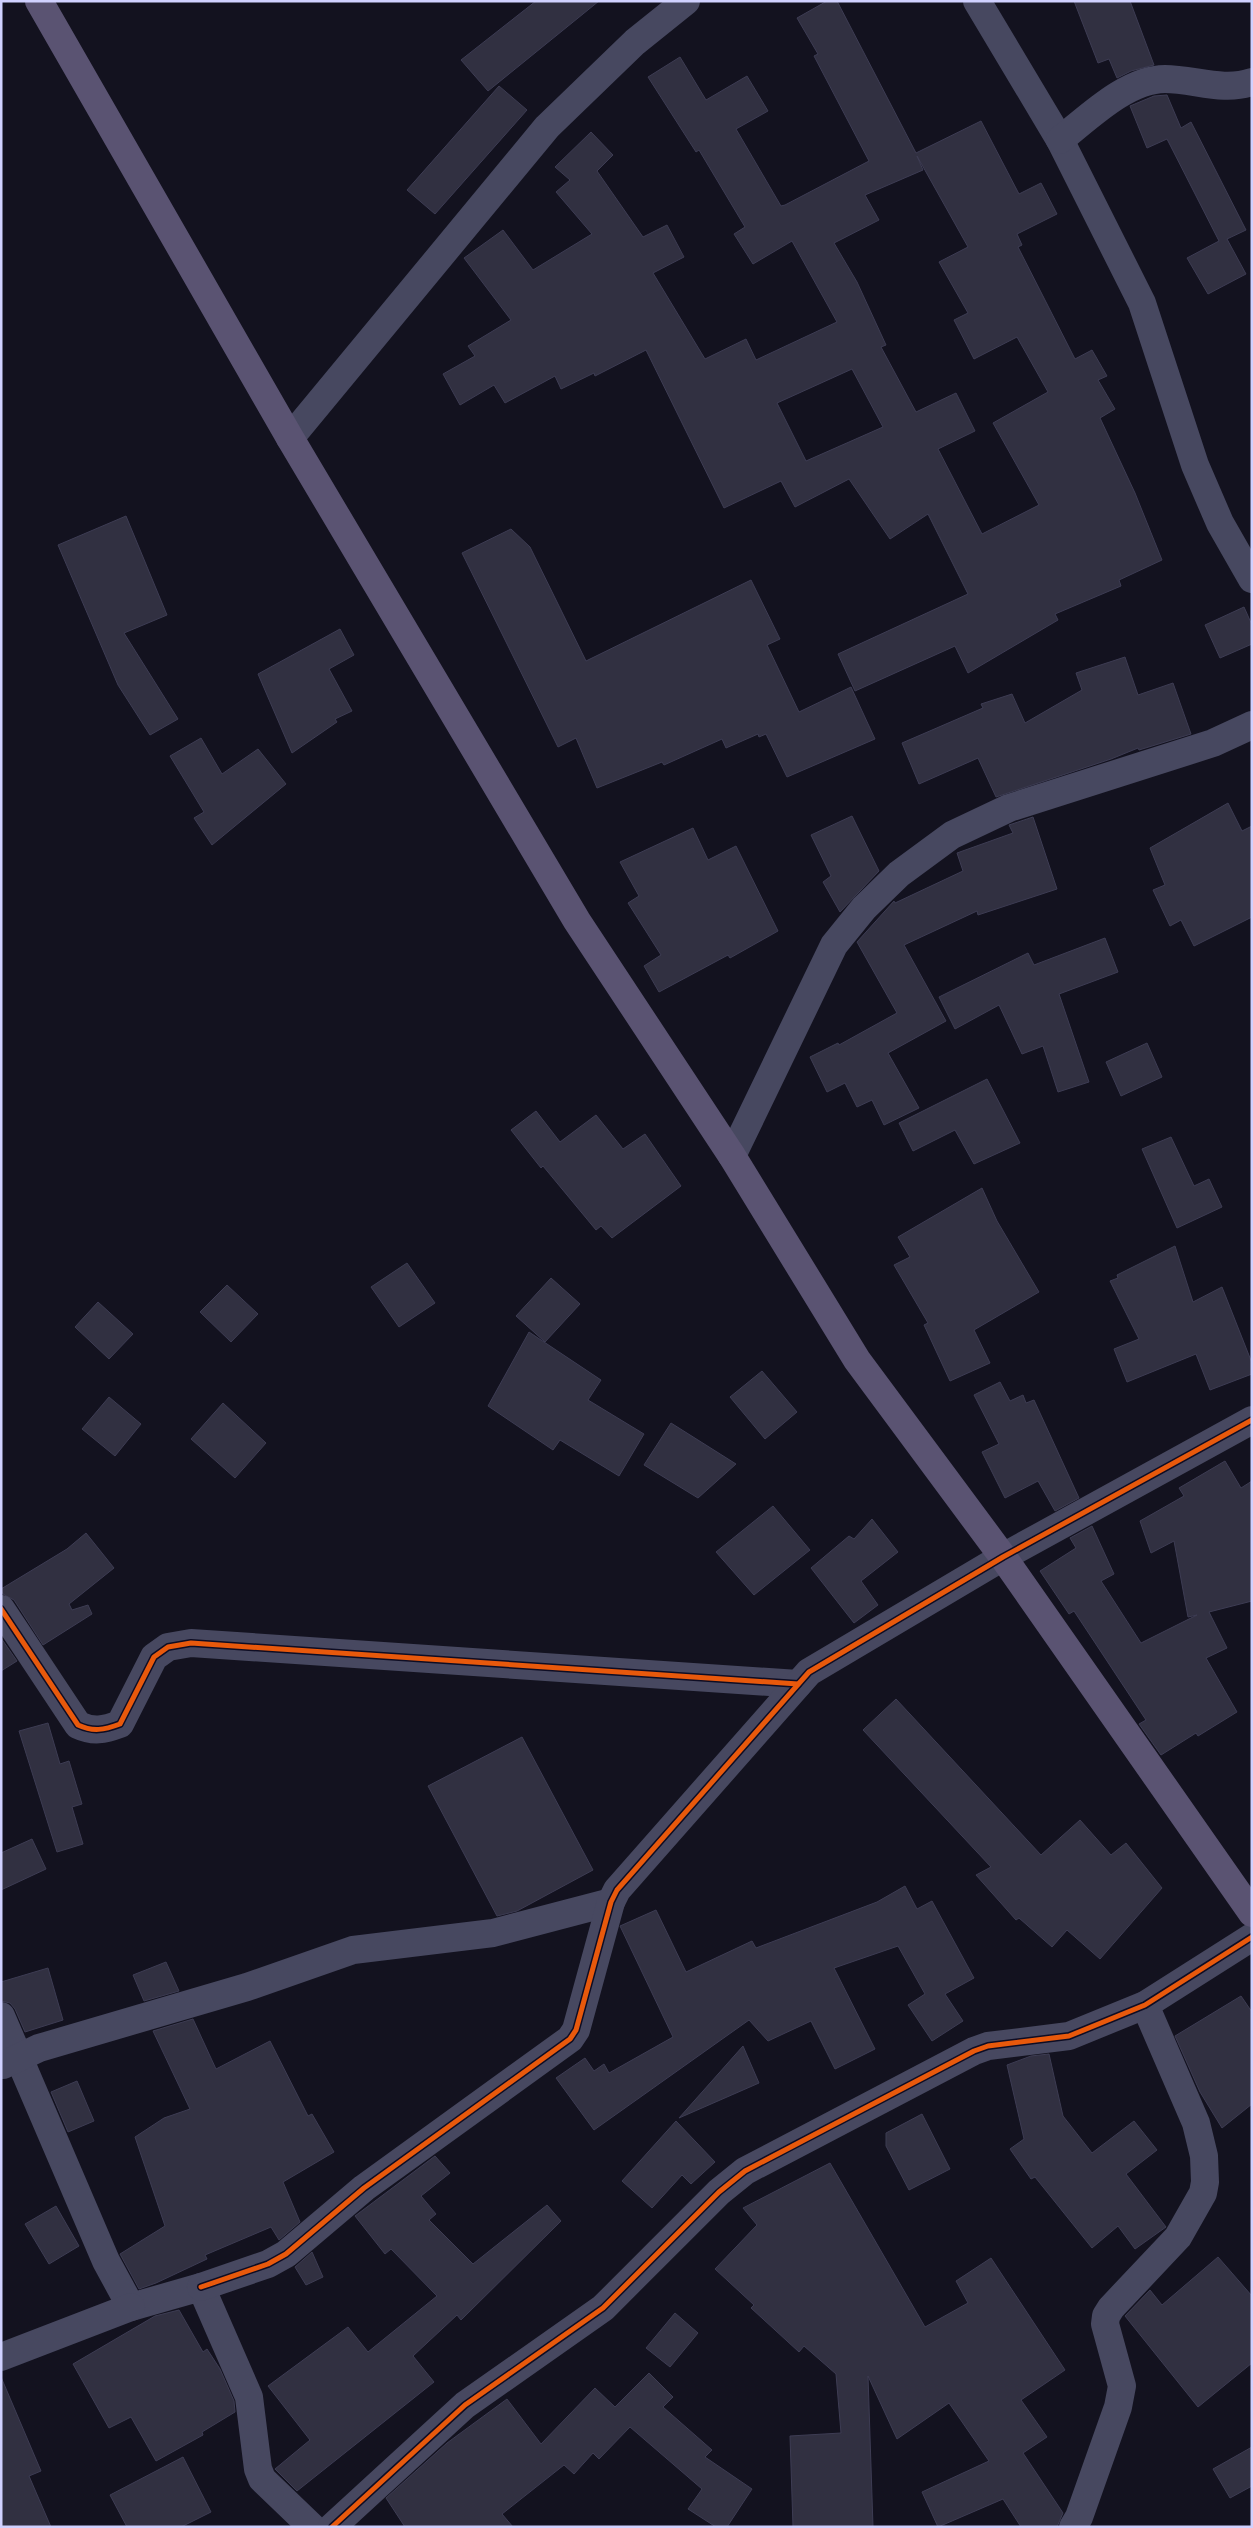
<svg xmlns="http://www.w3.org/2000/svg" width="1253" height="2528" font-family="'Alegreya Sans',sans-serif">
  <style>
    .building { fill: #313041; stroke: #3d3c53; fill-rule: evenodd }
    .lines { fill: none; stroke-linecap: round; stroke-linejoin: round }
    .minor { stroke: #474860; stroke-width: 28 }
    .major { stroke: #5a5372; stroke-width: 28 }
    .cycleway-casing { stroke: #0e0d24; stroke-width: 8 }
    .cycleway { stroke: #e8590c; stroke-width: 5 }
  </style>
  <rect width="100%" height="100%" fill="#13121f"/>
  <g class="building">
    <path d="M536 1H599L488 91 461 60Z"/>
    <path d="M827 1H837L916 153 981 121 1019 194 1041 183 1057 214 1017 234 1022 245 1018 247 1075 359 1092 350 1107 376 1098 380 1115 409 1100 418 1135 493 1162 560 1119 580 1121 586 1055 614 1058 620 968 673 955 646 855 691 838 654 968 594 928 514 890 539 849 479 795 507 781 481 724 508 646 350 595 376 594 373 561 389 555 376 505 403 494 385 460 405 443 374 475 356 468 346 511 320 464 258 503 230 533 270 592 234 556 192 570 180 555 167 591 132 613 155 597 171 643 237 667 225 684 257 653 273 705 359 746 339 756 360 837 322 792 241 753 264 734 234 745 227 699 150 696 152 648 77 680 57 706 100 747 76 768 111 736 129 781 206 785 205 869 161 814 56 818 54 797 18ZM917 156 968 247 939 262 968 313 954 320 974 359 1017 337 1048 392 993 423 1039 505 982 534 938 449 975 431 956 393 916 412 881 347 886 345 857 282 834 243 879 220 865 195 923 170ZM852 369 883 427 806 461 777 403Z"/>
    <path d="M1074 1H1130L1154 65 1131 71 1117 78 1109 59 1098 63Z"/>
    <path d="M499 86 527 110 435 214 407 190Z"/>
    <path d="M1167 95 1181 128 1191 122 1246 230 1227 239 1246 274 1208 294 1187 258 1219 241 1167 139 1147 148 1130 106 1154 96Z"/>
    <path d="M126 516 167 615 124 633 178 719 150 735 118 685 58 545Z"/>
    <path d="M511 529 530 547 586 661 751 580 780 639 767 645 799 712 851 687 875 739 787 777 766 734 759 737 758 734 726 748 722 739 664 765 662 762 597 788 576 738 558 747 462 553Z"/>
    <path d="M1244 607 1252 625V644L1220 658 1205 625Z"/>
    <path d="M340 629 354 655 329 669 352 711 335 719 337 722 292 753 258 674Z"/>
    <path d="M1125 657 1138 695 1173 683 1191 734 1139 750 1138 748 1111 759 996 797 978 758 919 784 902 743 983 708 981 704 1012 694 1025 723 1082 690 1076 673Z"/>
    <path d="M201 738 222 774 258 749 286 784 212 845 194 818 204 812 170 756Z"/>
    <path d="M1228 803 1242 831 1252 826V917L1194 946 1181 920 1170 926 1153 890 1165 885 1150 848Z"/>
    <path d="M852 816 879 871 840 912 823 882 831 876 811 835Z"/>
    <path d="M1033 817 1057 889 978 915 977 911 904 945 946 1021 888 1053 919 1108 884 1125 872 1100 857 1107 845 1083 827 1092 810 1057 838 1043 839 1045 897 1013 857 942 894 901 895 903 963 871 957 853 1013 833 1009 825Z"/>
    <path d="M693 828 708 860 736 846 778 931 730 958 728 955 659 992 644 966 661 955 628 903 639 896 620 862Z"/>
    <path d="M1105 938 1118 972 1059 994 1089 1082 1058 1092 1043 1046 1022 1054 999 1005 955 1029 939 997 1028 953 1034 965Z"/>
    <path d="M1147 1043 1162 1077 1121 1096 1106 1062Z"/>
    <path d="M987 1079 1020 1143 974 1164 955 1130 913 1151 899 1123Z"/>
    <path d="M536 1111 560 1142 596 1115 623 1149 645 1134 681 1186 612 1238 601 1226 596 1230 543 1166 541 1168 511 1130Z"/>
    <path d="M1171 1137 1194 1186 1209 1179 1222 1207 1177 1228 1142 1149Z"/>
    <path d="M982 1188 997 1221 1039 1292 974 1330 990 1363 950 1381 924 1325 928 1323 894 1265 910 1257 898 1237Z"/>
    <path d="M1175 1246 1193 1302 1222 1287 1252 1363V1374L1210 1390 1196 1354 1127 1382 1114 1349 1139 1339 1110 1281 1118 1278 1117 1275Z"/>
    <path d="M407 1263 435 1303 399 1327 371 1287Z"/>
    <path d="M551 1278 580 1304 545 1342 516 1316Z"/>
    <path d="M227 1285 258 1314 231 1342 200 1312Z"/>
    <path d="M98 1302 133 1334 109 1359 75 1327Z"/>
    <path d="M529 1332 601 1380 588 1400 644 1434 619 1476 560 1440 553 1450 488 1406Z"/>
    <path d="M762 1371 797 1412 765 1439 730 1397Z"/>
    <path d="M1000 1382 1010 1401 1023 1395 1026 1403 1034 1400 1079 1498 1055 1511 1038 1481 1005 1498 982 1452 999 1444 974 1395Z"/>
    <path d="M109 1397 141 1424 115 1456 82 1429Z"/>
    <path d="M223 1403 266 1443 235 1478 191 1439Z"/>
    <path d="M671 1423 736 1464 698 1498 644 1465Z"/>
    <path d="M1225 1461 1241 1488 1252 1481V1601L1209 1612 1227 1648 1206 1658 1237 1712 1198 1736 1196 1733 1161 1755 1139 1724 1146 1720 1074 1611 1069 1614 1040 1571 1076 1548 1070 1538 1092 1526 1114 1574 1101 1581 1141 1643 1197 1615 1188 1617 1174 1541 1151 1553 1140 1521 1184 1496 1179 1488Z"/>
    <path d="M773 1506 810 1550 754 1595 716 1552Z"/>
    <path d="M872 1519 898 1552 861 1581 878 1605 854 1623 811 1568 849 1536 854 1539Z"/>
    <path d="M86 1533 114 1568 69 1604 72 1610 88 1605 92 1614 43 1645 14 1600 3 1594 1 1589 67 1549Z"/>
    <path d="M1 1638 17 1661 1 1671Z"/>
    <path d="M896 1699 1041 1855 1080 1820 1111 1855 1126 1843 1162 1888 1100 1959 1067 1930 1052 1947 1019 1918 1016 1920 976 1875 991 1867 863 1730Z"/>
    <path d="M48 1723 60 1764 69 1761 82 1804 72 1807 83 1844 57 1852 19 1731Z"/>
    <path d="M522 1737 593 1870 517 1911 497 1916 428 1786Z"/>
    <path d="M32 1839 46 1869 1 1890V1853Z"/>
    <path d="M905 1886 917 1909 932 1901 974 1978 945 1994 963 2021 932 2041 908 2005 925 1994 898 1946 834 1968 875 2049 835 2069 811 2021 768 2041 749 2020 594 2130 556 2078 585 2058 594 2071 604 2064 609 2073 673 2037 620 1926 656 1910 686 1972 752 1941 756 1948 877 1902Z"/>
    <path d="M166 1962 179 1991 144 2001 133 1975Z"/>
    <path d="M48 1968 63 2020 25 2032 15 2009 10 2003 1 2001V1982Z"/>
    <path d="M1241 1996 1252 2012V2104L1222 2128 1200 2092 1175 2036Z"/>
    <path d="M193 2019 216 2069 270 2041 308 2116 312 2114 334 2152 283 2182 300 2222 279 2240 271 2227 205 2255 207 2259 156 2283 139 2289 120 2254 165 2226 135 2137 164 2118 190 2109 153 2031Z"/>
    <path d="M743 2046 759 2083 679 2118Z"/>
    <path d="M1049 2054 1063 2116 1092 2153 1134 2121 1157 2150 1126 2174 1166 2227 1135 2249 1118 2226 1092 2248 1035 2177 1031 2179 1010 2149 1024 2139 1007 2065 1031 2056Z"/>
    <path d="M77 2081 94 2121 68 2132 51 2092Z"/>
    <path d="M922 2114 950 2169 909 2190 886 2146V2133Z"/>
    <path d="M676 2121 715 2162 691 2184 682 2175 652 2208 622 2181Z"/>
    <path d="M435 2156 450 2173 421 2196 436 2214 429 2220 473 2264 547 2205 561 2221 461 2320 457 2315 413 2356 434 2382 297 2491 275 2469 310 2440 268 2386 348 2327 368 2352 437 2296 391 2249 385 2254 355 2216Z"/>
    <path d="M830 2163 925 2327 968 2303 956 2281 991 2258 1065 2370 1021 2400 1047 2437 1023 2453 1063 2513 1057 2527H1021L1003 2499 938 2527 922 2492 989 2461 949 2403 897 2439 868 2376 873 2527H793L790 2436 841 2433 836 2374 804 2346 799 2352 751 2308 754 2305 715 2269 757 2225 743 2208Z"/>
    <path d="M56 2206 79 2246 49 2264 25 2224Z"/>
    <path d="M312 2252 323 2277 306 2285 295 2267Z"/>
    <path d="M1218 2257 1252 2296V2363L1198 2407 1125 2316 1150 2290 1162 2305Z"/>
    <path d="M179 2310 203 2352 207 2349 220 2369 234 2401 235 2412 202 2432 203 2435 156 2461 131 2417 109 2428 73 2364 155 2316Z"/>
    <path d="M675 2313 698 2333 670 2367 646 2348Z"/>
    <path d="M649 2373 673 2397 663 2407 712 2450 705 2457 752 2489 727 2527H716L688 2509 702 2489 630 2427 599 2459 593 2453 574 2474 564 2465 502 2514 513 2527H405L386 2498 447 2443 507 2399 541 2444 595 2388 615 2407Z"/>
    <path d="M1 2377 41 2471 29 2476 51 2527H1Z"/>
    <path d="M1252 2447V2486L1230 2498 1213 2469Z"/>
    <path d="M183 2457 211 2512 181 2527H127L110 2495Z"/>
  </g>
  <g class="lines">
    <g class="minor">
      <path d="M977 1 1060 140 1142 303 1195 465 1220 523 1252 579"/>
      <path d="M1060 140C1088 118 1127 79 1165 79 1194 79 1223 92 1252 82"/>
      <path d="M290 438 547 127 635 42 686 1"/>
      <path d="M732 1156 834 945 864 908 899 874 952 835 1009 808 1213 743 1252 725"/>
      <path d="M1 1609 78 1725C93 1732 104 1730 120 1724L154 1657 168 1647 191 1643 798 1684"/>
      <path d="M1 2016 106 2261 131 2307 201 2287 249 2397 258 2469 262 2479 312 2527"/>
      <path d="M3 2065 39 2048 247 1987 353 1950 493 1933 611 1902"/>
      <path d="M201 2287 268 2264 286 2254 364 2188 570 2039 576 2030 611 1902 617 1890 809 1672 1003 1557 1252 1420"/>
      <path d="M1 2357 131 2307"/>
      <path d="M332 2527 465 2405 603 2308 719 2192 745 2171 974 2051 988 2046 1069 2036 1145 2005 1252 1937"/>
      <path d="M1073 2527 1079 2517 1118 2407 1122 2386 1105 2324 1106 2316 1111 2308 1178 2237 1203 2193 1205 2182 1204 2156 1196 2123 1145 2005"/>
    </g>
    <path class="major" d="M39 1 290 438 577 921 732 1156 857 1360 1003 1557 1252 1913"/>
    <defs>
      <g id="cycleway">
        <path d="M1 1609 78 1725C93 1732 104 1730 120 1724L154 1657 168 1647 191 1643 798 1684"/>
        <path d="M201 2287 268 2264 286 2254 364 2188 570 2039 576 2030 611 1902 617 1890 809 1672 1003 1557 1252 1420"/>
        <path d="M332 2527 465 2405 603 2308 719 2192 745 2171 974 2051 988 2046 1069 2036 1145 2005 1252 1937"/>
      </g>
    </defs>
    <use href="#cycleway" class="cycleway-casing"/>
    <use href="#cycleway" class="cycleway"/>
  </g>
  <rect width="1253" height="2528" fill="none" stroke="#d0d1ff" stroke-width="5"/>
</svg>
